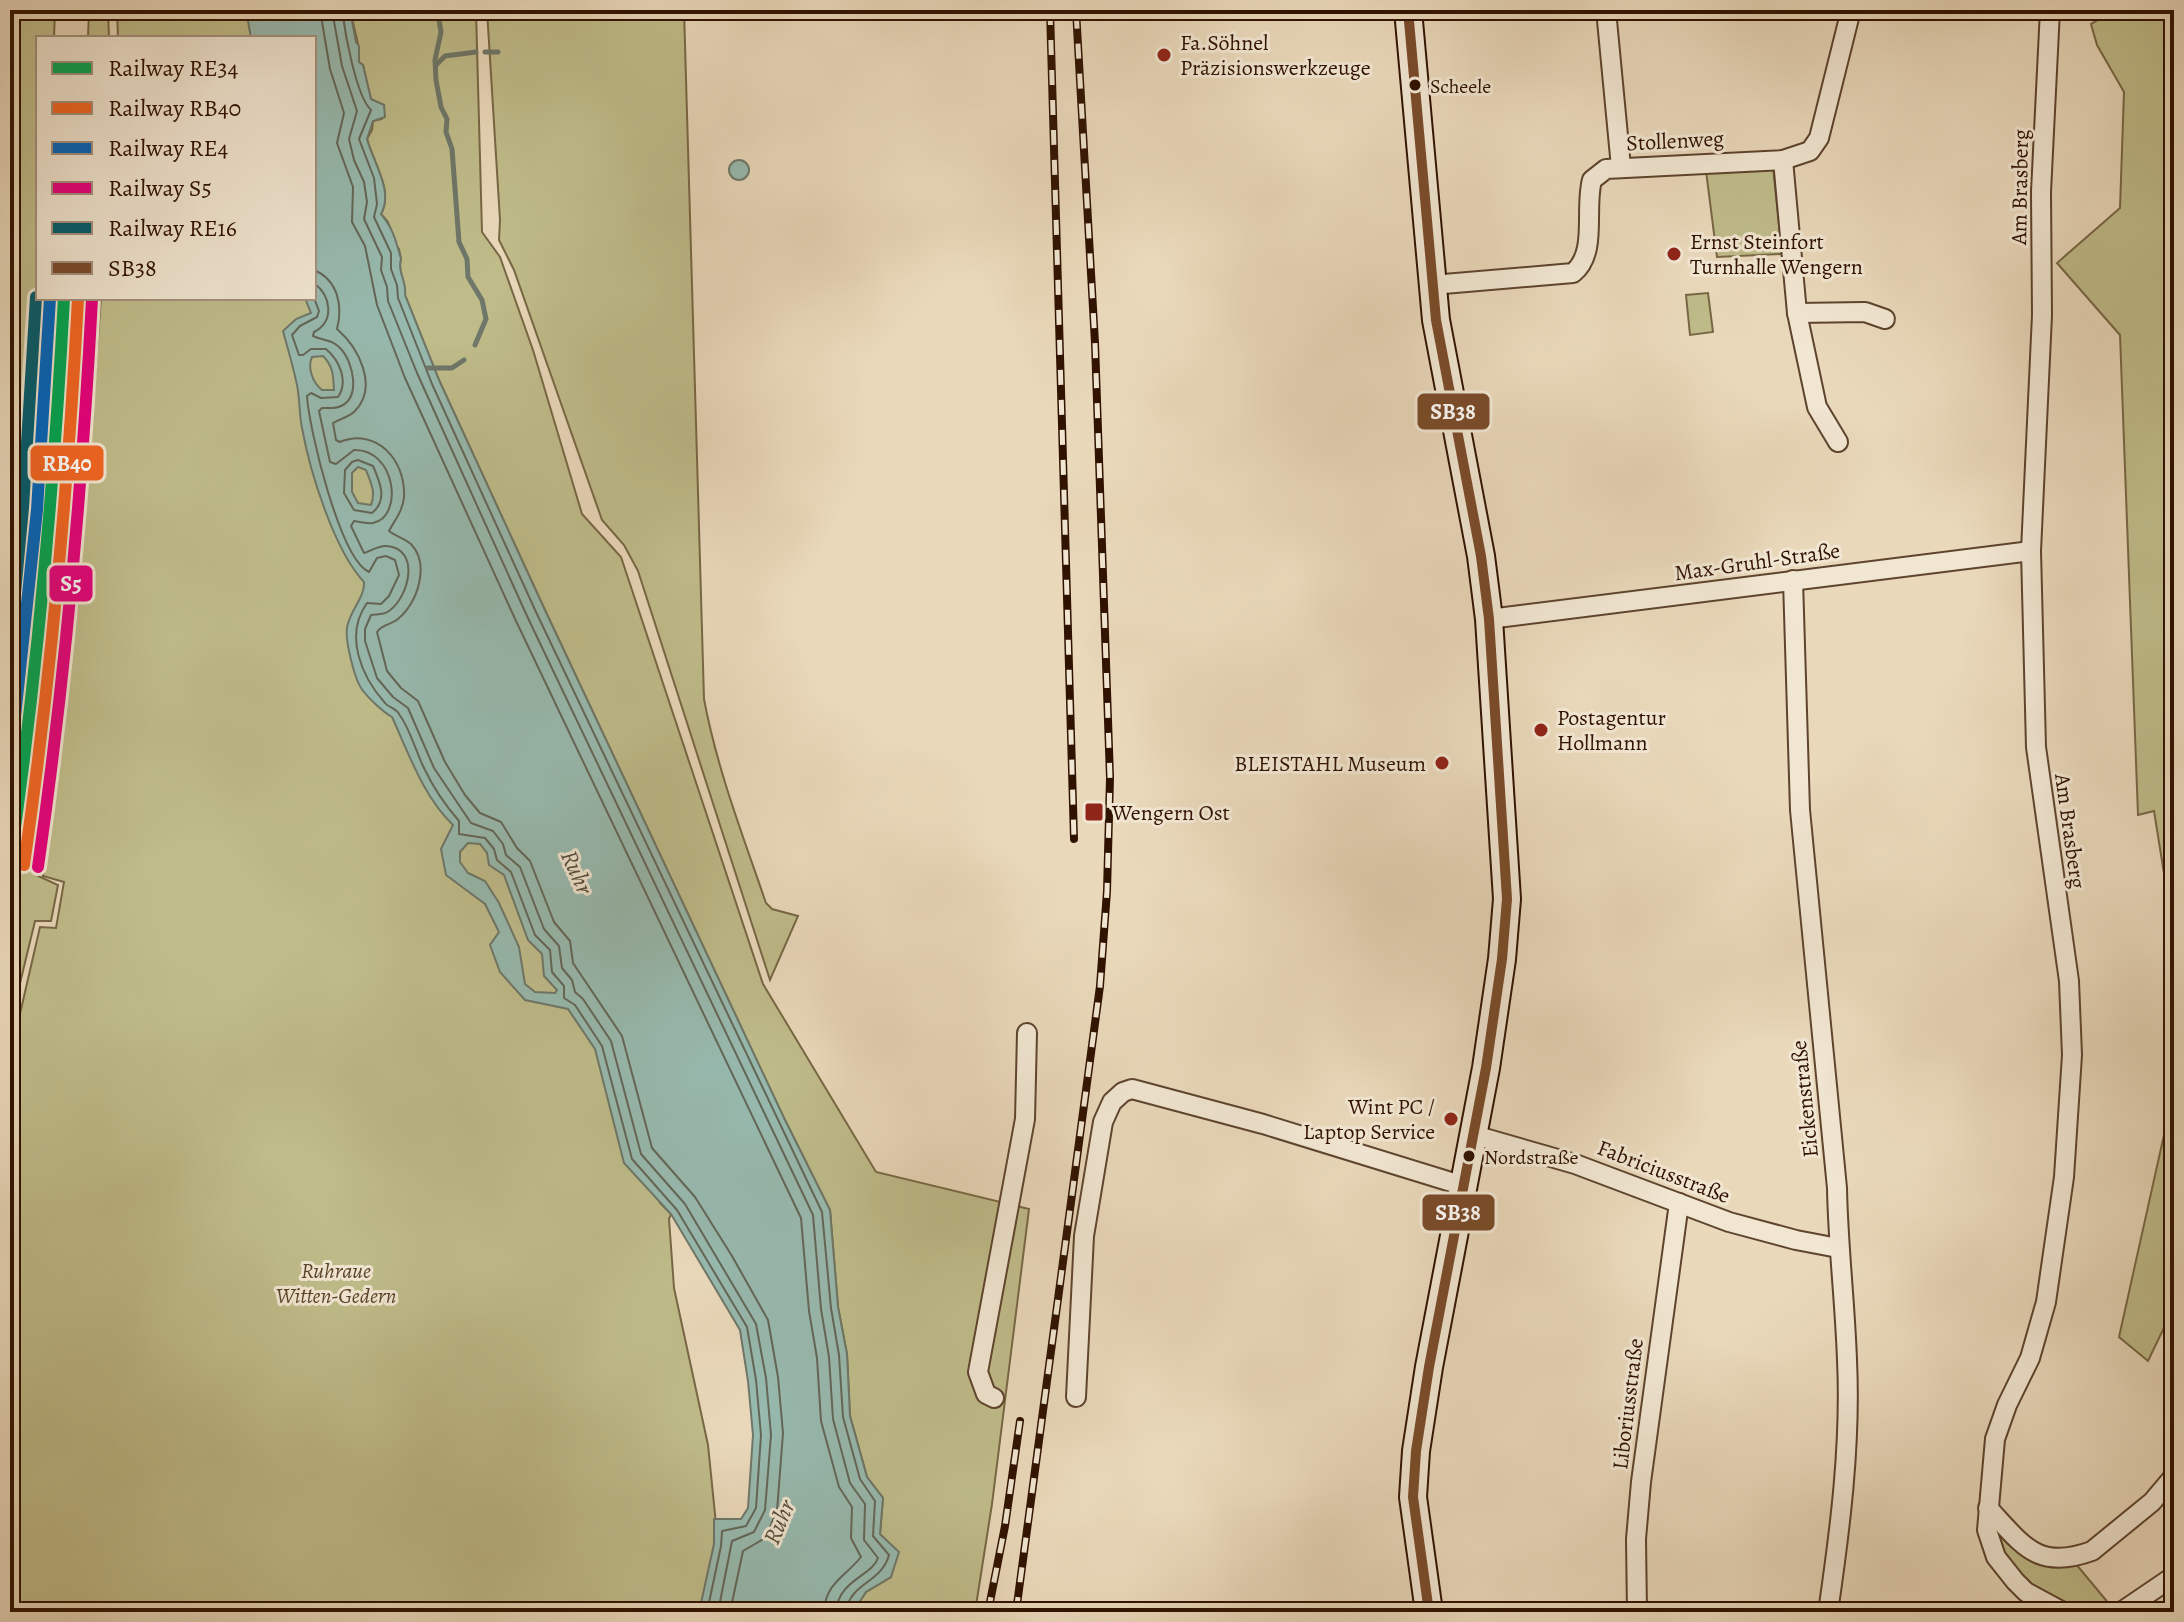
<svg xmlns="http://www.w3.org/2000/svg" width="2184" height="1622" font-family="Alegreya,serif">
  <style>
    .green { fill: #bfbc8a; stroke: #786745; stroke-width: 2 }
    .water { fill: #97baaf; stroke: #6e7769; stroke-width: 2; fill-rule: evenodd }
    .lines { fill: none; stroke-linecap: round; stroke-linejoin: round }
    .shore { stroke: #646658; stroke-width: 2 }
    .stream { stroke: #6e7769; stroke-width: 5 }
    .minor-casing { stroke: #5e442e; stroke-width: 22 }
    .secondary-casing { stroke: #301200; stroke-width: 30 }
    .minor { stroke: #f1e6d2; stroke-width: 18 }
    .secondary { stroke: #f1e6d2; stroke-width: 26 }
    .rail-casing { stroke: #301200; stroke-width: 8 }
    .rail { stroke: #f1e6d2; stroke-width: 5; stroke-dasharray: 15; stroke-linecap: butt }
    .bus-1-casing { stroke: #f1e6d2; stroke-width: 16 }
    .bus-1 { stroke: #7a4b2a; stroke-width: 10 }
    .rail-1-casing { stroke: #f1e6d2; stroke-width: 18 }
    .rail-2-casing { stroke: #f1e6d2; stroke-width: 18 }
    .rail-3-casing { stroke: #f1e6d2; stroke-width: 18 }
    .rail-4-casing { stroke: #f1e6d2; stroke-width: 18 }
    .rail-5-casing { stroke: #f1e6d2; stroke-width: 18 }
    .rail-1 { stroke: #00a651; stroke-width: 12 }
    .rail-2 { stroke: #f26522; stroke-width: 12 }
    .rail-3 { stroke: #0065bd; stroke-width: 12 }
    .rail-4 { stroke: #e5007d; stroke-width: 12 }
    .rail-5 { stroke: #005c6e; stroke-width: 12 }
    .poi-dot { fill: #8f2418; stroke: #f1e6d2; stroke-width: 3 }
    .bus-dot { fill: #301200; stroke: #f1e6d2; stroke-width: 3 }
    .labels { text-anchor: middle; stroke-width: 6; stroke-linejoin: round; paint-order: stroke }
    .bus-label { font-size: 20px; fill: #301200; stroke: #f1e6d2; text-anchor: start }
    .poi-label { font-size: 22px; fill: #301200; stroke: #f1e6d2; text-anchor: start }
    .street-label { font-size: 22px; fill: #301200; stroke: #f1e6d2 }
    .park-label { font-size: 22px; font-style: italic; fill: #5b4529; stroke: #f1e6d2 }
    .water-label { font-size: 24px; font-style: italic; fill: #544d3d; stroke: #f1e6d2 }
    .line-badge { stroke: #f1e6d2; stroke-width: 3 }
    .badge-label { font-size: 22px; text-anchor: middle; font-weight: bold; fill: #fff }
  </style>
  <rect width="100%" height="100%" fill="#e9d8ba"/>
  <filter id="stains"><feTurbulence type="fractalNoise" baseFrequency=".0025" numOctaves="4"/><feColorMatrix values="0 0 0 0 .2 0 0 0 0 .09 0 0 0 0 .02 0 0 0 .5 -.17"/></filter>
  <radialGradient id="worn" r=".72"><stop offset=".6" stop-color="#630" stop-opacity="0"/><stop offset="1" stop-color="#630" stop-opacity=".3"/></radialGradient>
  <g class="green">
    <path d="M10 10H55L54 38H38V293L24 565 10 685V205L16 53 10 38Z"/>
    <path d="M89 10H108L109 38H88Z"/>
    <path d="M117 10H262L267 38H118Z"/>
    <path d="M350 10H476L482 232 500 257 533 350 582 514 621 557 763 984 876 1172 1029 1209 992 1504 975 1612 853 1611 866 1592 891 1577 880 1534 883 1498 867 1477 850 1416 847 1354 838 1307 830 1210 784 1118 544 608 439 380 405 295 399 268 401 259 399 249 395 244 388 222 381 214C394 191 373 162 367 139L372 130 373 121 382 119 384 105 371 100 363 65 359 62 358 44Z"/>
    <path d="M487 10H684L704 699C717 769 743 836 766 903L772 909 798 916 770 980 638 571 624 545 602 520 514 270 499 240 500 220Z"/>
    <path d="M2116 10H2174V936L2154 811 2138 815 2120 335 2057 263 2120 208 2124 92 2097 45 2091 24Z"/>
    <path d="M1773 167 1782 254 1717 257 1706 171Z"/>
    <path d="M314 268 474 823 588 1007 660 1203 671 1214 669 1219 674 1288 708 1445 718 1544 706 1612H10V1057L40 927 56 928 64 882 43 876 49 830 38 876 58 885 51 921H35L10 1025V901L38 734 55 592 74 298H93C88 399 82 500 71 601 64 668 45 739 52 806L78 600 101 298H314Z"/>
    <path d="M1708 293 1713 332 1690 335 1686 295Z"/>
    <path d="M2174 1090V1307L2148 1361 2119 1337Z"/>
    <path d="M1997 1531 2055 1566 2076 1564 2110 1605C2102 1607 2094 1611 2086 1611 2057 1611 2024 1584 2007 1562 2001 1555 1998 1543 1995 1533Z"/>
  </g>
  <g class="water">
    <path d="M246 10H350L356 42 359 46V62L363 65 371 99 384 105 385 117 373 121 367 139C373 162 394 191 381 214 393 228 396 241 401 259 397 272 407 281 405 295L439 380 544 608 784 1118 830 1210 838 1307 847 1354 850 1416 867 1477 883 1498 880 1534 899 1552 891 1577 866 1592 853 1612H699L714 1544V1519H741L748 1508 753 1435 748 1381 740 1330 671 1214 624 1163 595 1049 568 1009 525 1000 500 972 490 945 499 932 485 904 446 875 441 849 453 825C423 796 409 754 392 717 383 712 367 697 361 688 354 677 345 640 347 628 349 611 365 598 364 582 334 550 310 472 302 428 299 414 300 399 297 385 293 366 288 349 283 331L296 319 311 313 305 298H314V38H251ZM323 356C334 367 333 377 334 390H322C313 383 307 368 312 357ZM358 467 366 470C371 483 376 492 371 505L358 503 352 492V473ZM468 843 480 844 487 853 489 865 504 875 528 940 542 954 544 976 557 990 555 993 535 992 525 984 519 947 499 903 485 881 468 873 460 862V852Z"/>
    <circle cx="739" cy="170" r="10"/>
  </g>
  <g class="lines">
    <g class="shore">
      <path d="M320 10 330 69 344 113 337 143 353 187 352 222 365 246 377 305 405 378 516 621 801 1218 809 1311 817 1358 821 1421 839 1487 852 1507 851 1538 861 1557C846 1576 825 1583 824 1612"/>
      <path d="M332 10 342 66 357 111 349 139 354 160 364 182 367 202 364 219 382 257 381 270 387 287 388 301 417 373 527 616 813 1215 821 1309 829 1357 833 1419 850 1483 865 1504 864 1540 878 1558C872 1576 838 1580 836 1612"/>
      <path d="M342 10C345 33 356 96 371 110L359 139 374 178 377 204 374 217 391 253V269L397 285 398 298 432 384 536 612 822 1212 831 1308 839 1355 843 1417 860 1479 875 1501 873 1536 889 1555C881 1584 850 1582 846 1612"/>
      <path d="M314 270C338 280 343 306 337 329 358 347 379 386 355 411 349 417 340 419 333 423L336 440 340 442C377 427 406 461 404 497 403 511 394 521 389 531 395 536 404 538 411 544 430 564 418 603 398 619 391 625 382 624 377 632L387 671 401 688 418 701 445 762 465 795 480 813 501 822 517 848 530 861 554 922 570 941 573 963 622 1036 652 1148 695 1197 732 1256 768 1320 778 1377 783 1433 777 1511 765 1538 743 1551 730 1612"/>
      <path d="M314 283C331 296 335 321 314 332L313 336C323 341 332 339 341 349 353 362 361 397 341 406 335 409 328 408 322 408L319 411 330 462 336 464 354 450C396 449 404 517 373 523 367 524 360 522 354 521L351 526 364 553C372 551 378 545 387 546 421 549 409 597 389 611 384 615 377 614 371 615L365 629V641L377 678 393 697 408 708 434 768 471 823 493 831 503 844 506 855 520 867 544 929 559 946 562 968 572 980 575 992 583 999 611 1041 641 1154 685 1204 756 1324 766 1378 771 1435 765 1510 754 1532 732 1541 718 1612"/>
      <path d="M314 298 319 311 317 317 300 326 292 335 299 355H303L311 349H326C339 360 349 381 338 397L321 398 311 393 307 396C309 429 340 559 369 572L377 558 386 556 395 560 399 575 389 596 381 604 367 603C344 635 361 676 385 703 389 708 396 708 399 714 411 730 416 753 425 770 434 789 446 806 459 821V834L485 838 494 849 497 860 511 872 535 935 550 950 552 972 564 986V998L575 1005 602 1046 632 1159 677 1210 747 1327 756 1380 761 1435 756 1508 746 1526 722 1531 721 1546 707 1612"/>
      <path d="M358 460 373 466C380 482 388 500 372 513L354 510 344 493 345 470 352 462Z"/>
    </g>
    <g class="stream">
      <path d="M441 10 439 20 441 32 435 60 436 80 441 107 447 119 446 132 452 149 459 242 467 259 468 277 482 300 486 319 475 345"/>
      <path d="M485 52H498"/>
      <path d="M436 65 445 56 476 52"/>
      <path d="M428 368H452L464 360"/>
    </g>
    <defs>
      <g id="minor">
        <path d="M1606 10 1621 167"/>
        <path d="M2050 10 2041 192 2042 315 2031 551 2036 747 2069 981 2072 1055 2064 1177 2046 1302 2030 1358 2007 1405 1995 1439 1987 1530 1996 1557 2015 1581 2026 1592 2063 1612"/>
        <path d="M1783 160 1797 313 1817 407 1838 442"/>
        <path d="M1432 285 1573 273C1598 253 1584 209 1592 180L1606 169 1783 160 1810 151 1819 138 1851 10"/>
        <path d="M1797 313 1865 312 1885 319"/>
        <path d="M1793 580 1800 810 1837 1188C1838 1245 1845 1302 1847 1360 1851 1444 1840 1530 1828 1612"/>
        <path d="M1489 619 2031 551"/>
        <path d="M1474 1135 1575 1164 1729 1222 1796 1240 1838 1248"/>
        <path d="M1076 1397 1084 1236 1103 1122 1112 1102 1123 1092 1132 1089 1263 1124 1464 1186"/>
        <path d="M994 1398 986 1394 978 1372 1025 1119 1027 1033"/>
        <path d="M1988 1508C2023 1545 2037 1571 2092 1551L2152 1502 2174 1476"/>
        <path d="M1637 1612 1636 1539 1641 1482 1679 1203"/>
        <path d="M2121 1612 2174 1576"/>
      </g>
      <path id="secondary" d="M1408 10 1436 320 1481 556 1489 619 1507 899 1502 959 1486 1068 1429 1367 1416 1451 1413 1497 1429 1612"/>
    </defs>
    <use href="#minor" class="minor-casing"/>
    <use href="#secondary" class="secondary-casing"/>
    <use href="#minor" class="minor"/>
    <use href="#secondary" class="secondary"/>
    <defs>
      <g id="rail">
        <path d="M1050 10 1074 839"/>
        <path d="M988 1612 1005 1526 1020 1421"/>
        <path d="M1016 1612 1100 986 1107 891 1110 778 1095 343 1076 10"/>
      </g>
    </defs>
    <use href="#rail" class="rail-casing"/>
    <use href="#rail" class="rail"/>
    <defs>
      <path id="bus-1" d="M1408 10 1436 320 1481 556 1489 619 1507 899 1502 959 1486 1068 1429 1367 1416 1451 1413 1497 1429 1612"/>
    </defs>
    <use href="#bus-1" class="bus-1-casing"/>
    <use href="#bus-1" class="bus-1"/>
    <defs>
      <path id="rail-1" d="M10 863C37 675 54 487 64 298"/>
      <path id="rail-2" d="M24 865C51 677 68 488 78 299"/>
      <path id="rail-3" d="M10 763 37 510 50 298"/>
      <path id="rail-4" d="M38 867C65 679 82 490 92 299"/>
      <path id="rail-5" d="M10 645 23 508 36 297"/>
    </defs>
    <use href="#rail-1" class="rail-1-casing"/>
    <use href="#rail-2" class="rail-2-casing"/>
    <use href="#rail-3" class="rail-3-casing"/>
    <use href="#rail-4" class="rail-4-casing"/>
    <use href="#rail-5" class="rail-5-casing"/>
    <use href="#rail-1" class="rail-1"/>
    <use href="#rail-2" class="rail-2"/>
    <use href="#rail-3" class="rail-3"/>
    <use href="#rail-4" class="rail-4"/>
    <use href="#rail-5" class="rail-5"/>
  </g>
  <g class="poi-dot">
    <circle cx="1164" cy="55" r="8"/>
    <circle cx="1674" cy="254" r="8"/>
    <circle cx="1541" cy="730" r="8"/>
    <circle cx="1442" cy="763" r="8"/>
    <rect x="1084" y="802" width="20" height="20" rx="4"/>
    <circle cx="1451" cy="1119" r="8"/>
  </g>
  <g class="bus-dot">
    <circle cx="1415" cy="85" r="7"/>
    <circle cx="1469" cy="1156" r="7"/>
  </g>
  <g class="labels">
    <g class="bus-label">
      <text x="1430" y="93">Scheele</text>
      <text x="1484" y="1164">Nordstraße</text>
    </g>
    <g class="poi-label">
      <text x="1180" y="50">Fa.Söhnel<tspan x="1180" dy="25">Präzisionswerkzeuge</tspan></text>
      <text x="1690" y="249">Ernst Steinfort<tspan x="1690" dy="25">Turnhalle Wengern</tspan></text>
      <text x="1557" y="725">Postagentur<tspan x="1557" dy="25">Hollmann</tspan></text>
      <text x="1426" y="771" text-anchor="end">BLEISTAHL Museum</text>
      <text x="1112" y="820">Wengern Ost</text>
      <text x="1435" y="1114" text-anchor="end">Wint PC /<tspan x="1435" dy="25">Laptop Service</tspan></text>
    </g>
    <g class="street-label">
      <text transform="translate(1675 140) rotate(-3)" y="8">Stollenweg</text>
      <text transform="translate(2019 187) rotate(-89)" y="8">Am Brasberg</text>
      <text transform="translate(1757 561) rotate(-8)" y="8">Max-Gruhl-Straße</text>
      <text transform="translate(2071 831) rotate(82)" y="8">Am Brasberg</text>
      <text transform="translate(1804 1099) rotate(-96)" y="8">Eickenstraße</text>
      <text transform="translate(1664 1171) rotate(21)" y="8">Fabriciusstraße</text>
      <text transform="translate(1627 1404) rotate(-83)" y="8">Liboriusstraße</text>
    </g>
    <g class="park-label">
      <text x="336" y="1278">Ruhraue<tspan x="336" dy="25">Witten-Gedern</tspan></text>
    </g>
    <g class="water-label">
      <text transform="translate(577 872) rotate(66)" y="8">Ruhr</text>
      <text transform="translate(779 1522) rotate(-67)" y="8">Ruhr</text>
    </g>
  </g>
  <g class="line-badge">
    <rect x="1416" y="392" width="75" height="39" rx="8" fill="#7a4b2a"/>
    <rect x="29" y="444" width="76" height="38" rx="8" fill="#f26522"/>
    <rect x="48" y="564" width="46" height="39" rx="8" fill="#e5007d"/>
    <rect x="1421" y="1193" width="75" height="39" rx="8" fill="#7a4b2a"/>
  </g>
  <g class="badge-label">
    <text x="1453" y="419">SB38</text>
    <text x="67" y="471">RB40</text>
    <text x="71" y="591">S5</text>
    <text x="1458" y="1220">SB38</text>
  </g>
  <rect width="2184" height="1622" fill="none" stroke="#e9d8ba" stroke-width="40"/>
  <rect x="12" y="12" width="2160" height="1598" fill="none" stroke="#301200" stroke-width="4"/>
  <rect x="20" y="20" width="2144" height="1582" fill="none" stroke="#301200" stroke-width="2"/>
  <rect x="36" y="36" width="280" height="264" fill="#f1e6d2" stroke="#a4917e" stroke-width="2"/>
  <rect x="52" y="62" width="40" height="12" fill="#00a651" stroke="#a4917e" stroke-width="2"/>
  <text x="108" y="76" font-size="24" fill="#301200">Railway RE34</text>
  <rect x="52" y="102" width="40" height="12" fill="#f26522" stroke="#a4917e" stroke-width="2"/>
  <text x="108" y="116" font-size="24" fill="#301200">Railway RB40</text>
  <rect x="52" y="142" width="40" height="12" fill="#0065bd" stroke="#a4917e" stroke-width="2"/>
  <text x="108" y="156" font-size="24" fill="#301200">Railway RE4</text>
  <rect x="52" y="182" width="40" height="12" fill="#e5007d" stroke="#a4917e" stroke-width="2"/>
  <text x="108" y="196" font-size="24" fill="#301200">Railway S5</text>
  <rect x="52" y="222" width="40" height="12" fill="#005c6e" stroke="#a4917e" stroke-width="2"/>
  <text x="108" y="236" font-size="24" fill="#301200">Railway RE16</text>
  <rect x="52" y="262" width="40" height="12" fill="#7a4b2a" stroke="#a4917e" stroke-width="2"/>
  <text x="108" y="276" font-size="24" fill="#301200">SB38</text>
  <rect width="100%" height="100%" filter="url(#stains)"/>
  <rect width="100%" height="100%" fill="url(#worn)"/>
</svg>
